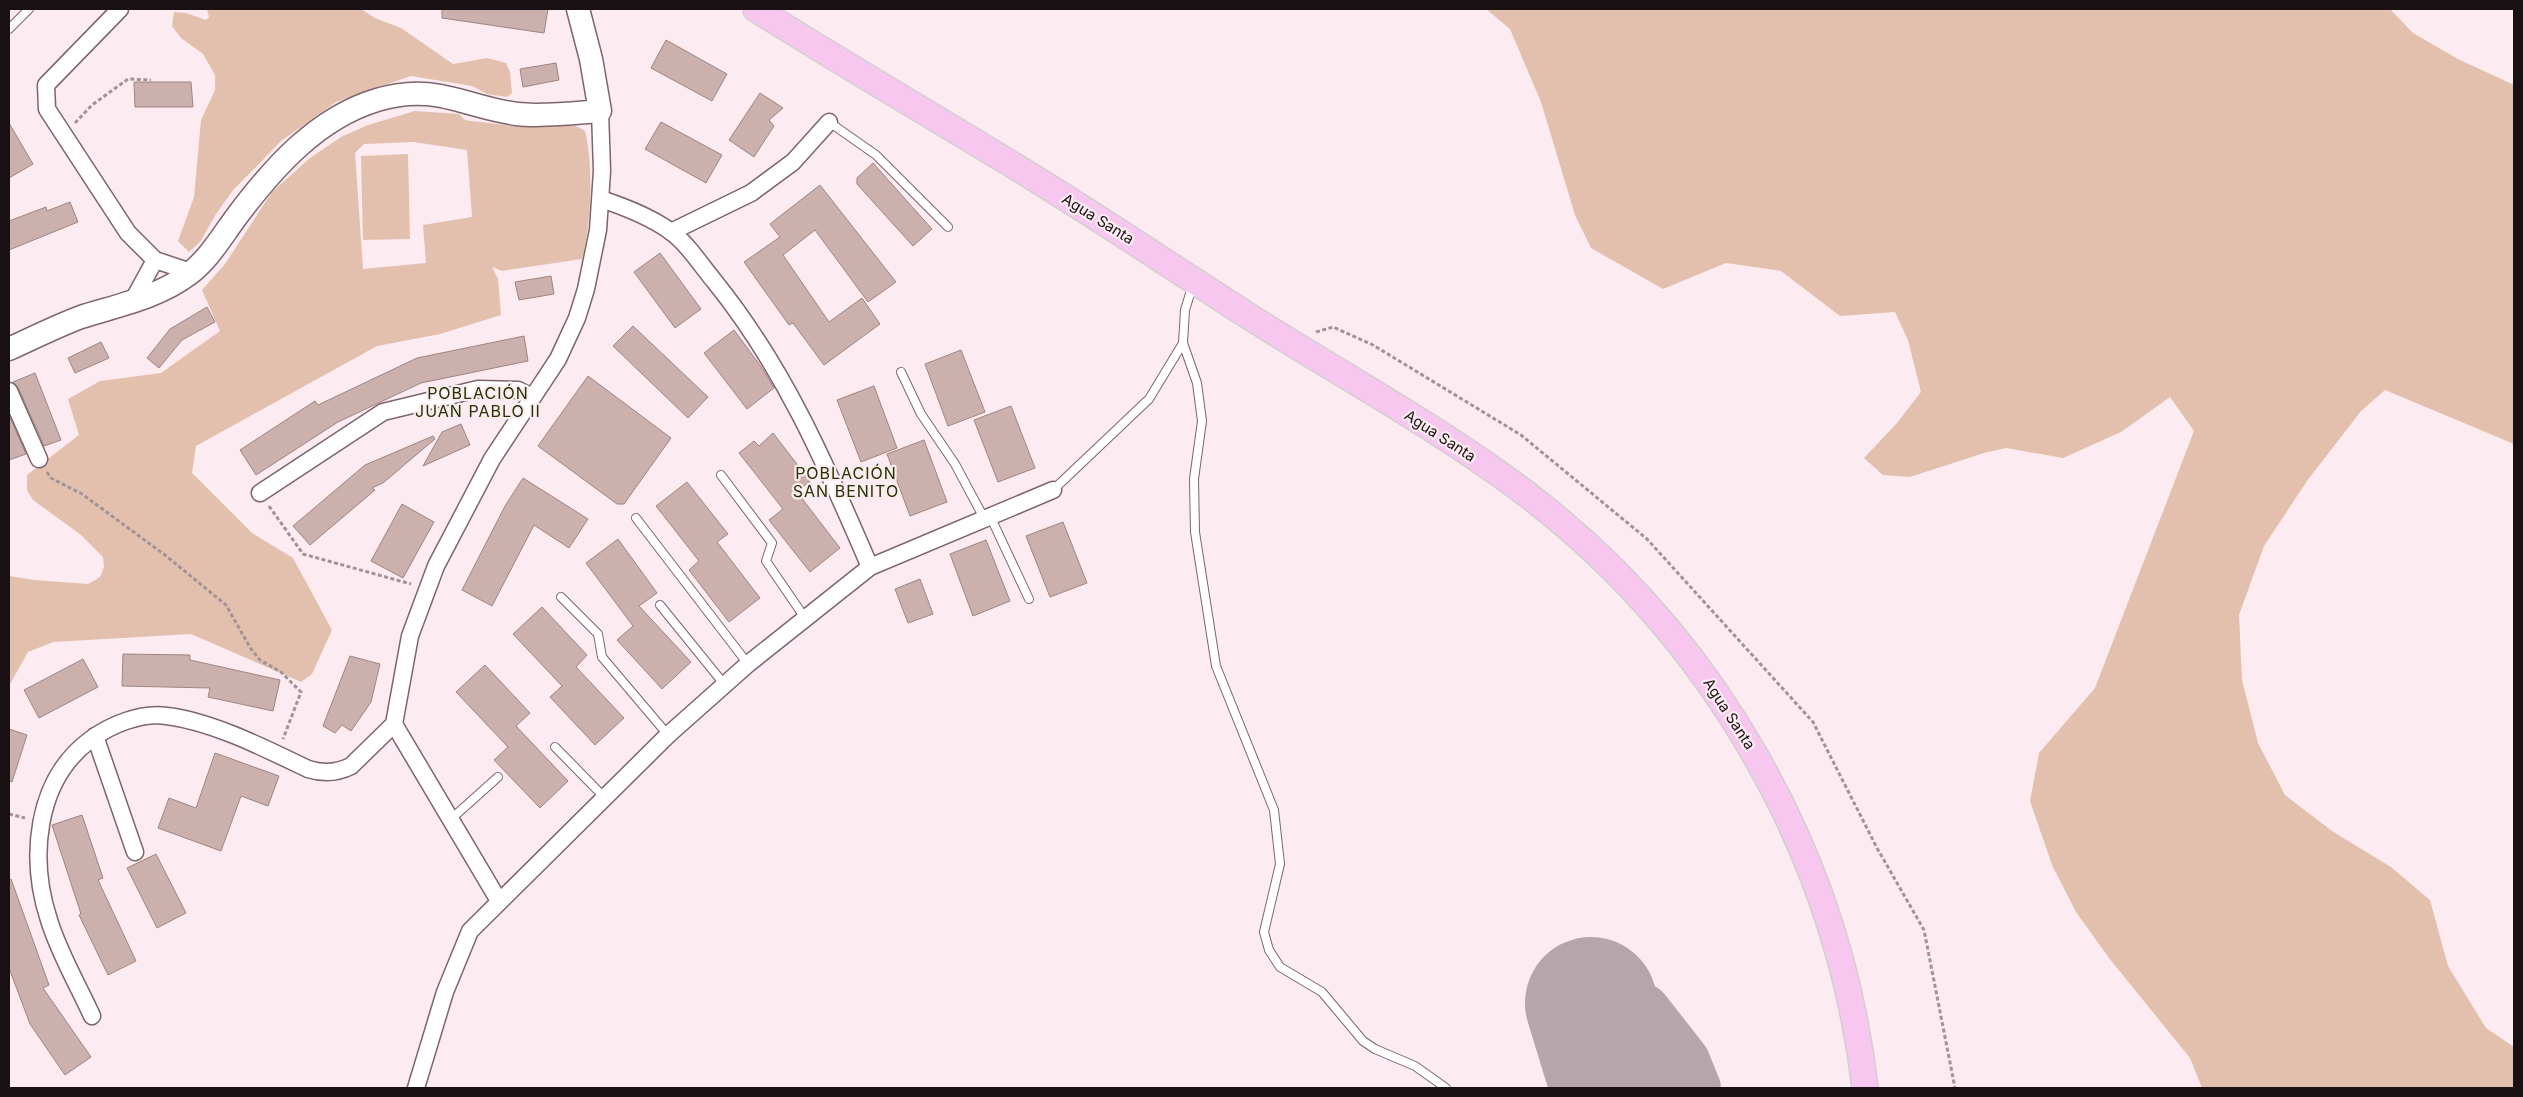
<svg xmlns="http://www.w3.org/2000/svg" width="2523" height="1097" font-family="Inter,sans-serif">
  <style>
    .green { fill: #e3c0ad; fill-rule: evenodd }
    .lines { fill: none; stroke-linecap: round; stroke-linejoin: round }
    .taxiway { stroke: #b5a6ab; stroke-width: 52 }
    .runway { stroke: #b5a6ab; stroke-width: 132 }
    .building { fill: #ccb0ae; stroke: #9f8482 }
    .lane-casing { stroke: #7d656c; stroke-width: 10 }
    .street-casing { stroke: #7d656c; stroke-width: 19 }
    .secondary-casing { stroke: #7d656c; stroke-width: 25 }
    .primary-casing { stroke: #d1cfd0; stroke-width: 28 }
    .path { stroke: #a19398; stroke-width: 3; stroke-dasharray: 4 2.5; stroke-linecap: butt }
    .lane { stroke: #fff; stroke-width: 8 }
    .street { stroke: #fff; stroke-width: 16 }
    .secondary { stroke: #fff; stroke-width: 22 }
    .primary { stroke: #f8c7f0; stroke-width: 25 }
    .labels { text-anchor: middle; stroke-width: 4.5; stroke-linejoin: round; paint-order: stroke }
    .street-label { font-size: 15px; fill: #191013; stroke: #fcebf0 }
    .neighbourhood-label { font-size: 16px; letter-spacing: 1px; fill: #233400; stroke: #fcebf0 }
  </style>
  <rect width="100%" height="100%" fill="#fcebf0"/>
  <g class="green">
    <path d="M207 9H361L375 18 401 28 453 64 487 58 506 63 510 72 512 93 507 97 487 94 472 86 411 76 336 102 281 141 258 165 234 189 216 214 200 242 189 252 178 241 194 197 201 120 215 90V75L203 54 181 38 172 26 174 12 186 13 206 20 209 17Z"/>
    <path d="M1486 9H2390L2413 33 2458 59 2514 85V444L2385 390 2361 411 2307 481 2264 546 2239 615 2242 680 2258 743 2285 795 2332 831 2391 867 2430 900 2448 966 2486 1028 2514 1047V1088H2202L2190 1058 2109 958 2076 912 2052 865 2030 801 2039 753 2095 688 2194 431 2170 397 2121 432 2063 458 2006 448 1984 453 1910 477 1883 475 1864 458 1897 423 1921 392 1908 340 1895 312 1840 316 1781 271 1726 263 1663 289 1591 248 1575 215 1541 102 1510 29Z"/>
    <path d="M415 111 459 114 465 120 471 121C492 123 512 127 533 127 554 128 565 118 585 131 594 167 591 224 582 259L502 271 492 267 498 279 501 315 440 334 377 346 196 446 192 473 252 533 293 558 332 630 312 674 301 682 191 634 53 642 28 652 9 686V576L34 580 88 584 100 577 104 567 103 557 81 535 33 500 27 490V475L79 435 68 399 100 381 161 373 220 331 202 290 225 264 272 192 310 158 341 137 368 125ZM414 142 467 150 472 217 423 225 426 263 363 269 355 153 364 144Z"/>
    <path d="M408 154 410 239 363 240 361 156Z"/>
  </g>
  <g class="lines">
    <path class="taxiway" d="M1591 1003 1644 1010 1684 1061 1695 1088"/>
    <path class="runway" d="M1591 1003 1617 1088"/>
  </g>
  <g class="building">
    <path d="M442 9H548L544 33 442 18Z"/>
    <path d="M666 40 727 74 712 101 651 68Z"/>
    <path d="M556 63 559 80 523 87 520 69Z"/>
    <path d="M134 82H191L193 107H135Z"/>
    <path d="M760 93 783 108 769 120 774 126 754 157 729 140Z"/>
    <path d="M661 122 722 155 706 183 645 149Z"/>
    <path d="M9 123 33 164 9 178Z"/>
    <path d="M873 163 932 229 913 246 857 184V178Z"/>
    <path d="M820 185 896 282 868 302 815 230 783 255 829 322 862 298 880 324 824 365 793 323 789 325 744 262 780 237 770 224Z"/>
    <path d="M70 202 78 222 9 250V221L46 207 47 211Z"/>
    <path d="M660 253 701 309 675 328 634 272Z"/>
    <path d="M551 276 554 294 519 300 515 282Z"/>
    <path d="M207 307 215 322 182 340 159 368 147 358 170 329Z"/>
    <path d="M633 326 708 397 688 418 613 346Z"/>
    <path d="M734 330 762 368 774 388 747 409 704 353Z"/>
    <path d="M524 336 528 361 421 383 338 422 256 475 240 450 315 401 318 405 417 358Z"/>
    <path d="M101 342 109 358 75 373 68 358Z"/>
    <path d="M961 350 985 412 948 426 925 364Z"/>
    <path d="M35 373 61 440 44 446 18 387 13 382Z"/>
    <path d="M588 376 671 438 624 504H617L538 446Z"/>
    <path d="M874 386 897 448 861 462 837 400Z"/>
    <path d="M1011 406 1035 468 998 482 974 420Z"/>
    <path d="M9 415 26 454 9 460Z"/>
    <path d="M461 424 470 445 423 466 442 432Z"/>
    <path d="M773 433 810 481 797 492 840 548 810 572 769 520 783 509 739 453 754 441 759 446Z"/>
    <path d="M433 436 435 439 383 483 372 488 375 490 310 545 293 526 365 465Z"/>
    <path d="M924 440 947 502 910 516 887 454Z"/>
    <path d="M523 478 588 519 569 548 534 525 492 606 462 590 505 506Z"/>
    <path d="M687 482 728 534 717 542 760 598 729 622 689 570 699 561 656 506Z"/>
    <path d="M402 504 434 522 403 578 371 561Z"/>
    <path d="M1063 522 1087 583 1050 597 1026 536Z"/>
    <path d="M618 539 657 593 639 606 691 662 662 689 617 640 633 626 586 563Z"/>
    <path d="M986 540 1010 601 973 616 950 554Z"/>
    <path d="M920 579 933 614 908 623 895 589Z"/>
    <path d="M542 607 587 655 576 667 624 718 595 745 550 697 562 686 513 634Z"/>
    <path d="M123 654 190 655V660L280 680 273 711 208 697 210 688 122 686Z"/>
    <path d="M350 656 380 664 371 702 351 731 342 725 335 733 323 726Z"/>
    <path d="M83 659 98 687 39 718 24 690Z"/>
    <path d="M485 665 530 713 516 726 568 781 540 808 494 760 508 747 456 692Z"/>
    <path d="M9 729 27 735 12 782 9 781Z"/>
    <path d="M215 753 279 776 268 806 241 796 221 851 158 828 169 798 196 808Z"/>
    <path d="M82 815 103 878 98 880 136 961 108 975 79 915 81 914 52 825Z"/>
    <path d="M156 854 186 913 157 928 127 868Z"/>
    <path d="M11 879 49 985 43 988 91 1057 65 1075 30 1024 9 968V880Z"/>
  </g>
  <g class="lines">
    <defs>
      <g id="lane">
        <path d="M9 29 29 9"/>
        <path d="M829 122 876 155 948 227"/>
        <path d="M1193 284 1185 310 1183 343 1197 383 1202 421 1194 479 1195 532 1216 666 1274 810 1280 864 1264 932 1269 950 1280 967 1322 992 1363 1041 1375 1049 1415 1066 1446 1088"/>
        <path d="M901 372 921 414 955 464 985 520"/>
        <path d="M721 475 772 543 766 561 805 618"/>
        <path d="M1053 490 1149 399 1183 343"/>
        <path d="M636 518 748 664"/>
        <path d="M991 518 1029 599"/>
        <path d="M561 597 598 634 602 657 668 735"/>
        <path d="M660 605 724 684"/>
        <path d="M555 747 604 797"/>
        <path d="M450 820 498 777"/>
      </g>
      <g id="street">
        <path d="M120 9 46 85 47 109 128 233 155 260 191 272"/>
        <path d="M601 199C625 207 649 216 670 231 688 244 700 264 715 282 785 369 826 465 870 567"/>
        <path d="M671 232 751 193 793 162 829 122"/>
        <path d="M132 302 155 260"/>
        <path d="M9 391 39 459"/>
        <path d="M260 493 383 412 478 389 518 390 532 397"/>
        <path d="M394 724 499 901"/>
        <path d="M95 736 135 852"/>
        <path d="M92 1016C78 985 59 953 49 920 29 859 35 781 90 740 110 725 141 712 167 716 214 722 266 749 308 769 324 774 337 773 351 766L394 724 410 636 436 566 492 459 558 359 577 318 586 289 598 230 602 171 600 111"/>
        <path d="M416 1088 445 992 470 931 668 735 748 664 870 567 1053 490"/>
      </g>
      <path id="secondary" d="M9 349C33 338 57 326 81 317 119 305 157 298 189 274 209 259 222 236 237 216 273 168 317 118 377 100 435 82 464 107 517 114 542 117 575 113 600 111L591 59 578 9"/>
      <path id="primary" d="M756 9C845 65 936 118 1026 173 1104 221 1181 273 1258 322 1347 378 1440 429 1524 492 1713 635 1838 853 1865 1088"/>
    </defs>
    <use href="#lane" class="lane-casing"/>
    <use href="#street" class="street-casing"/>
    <use href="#secondary" class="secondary-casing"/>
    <use href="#primary" class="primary-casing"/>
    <g class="path">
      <path d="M75 123 92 105 128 79 151 80"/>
      <path d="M1316 332 1333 327 1373 345 1521 435 1647 539 1813 722 1877 848 1924 930 1955 1088"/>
      <path d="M47 472 51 478 82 494 165 555 226 605 251 649 260 660 281 672 301 692 283 739"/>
      <path d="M269 506 303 554 411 584"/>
      <path d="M9 814 25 818"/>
    </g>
    <use href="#lane" class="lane"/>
    <use href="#street" class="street"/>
    <use href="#secondary" class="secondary"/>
    <use href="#primary" class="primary"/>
  </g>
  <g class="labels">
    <g class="street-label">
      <text transform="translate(1098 219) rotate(32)" y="5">Agua Santa</text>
      <text transform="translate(1440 436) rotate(33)" y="5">Agua Santa</text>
      <text transform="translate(1729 714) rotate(57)" y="5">Agua Santa</text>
    </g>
    <g class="neighbourhood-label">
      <text x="478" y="399">POBLACIÓN<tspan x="478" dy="18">JUAN PABLO II</tspan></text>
      <text x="846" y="479">POBLACIÓN<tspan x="846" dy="18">SAN BENITO</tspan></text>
    </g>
  </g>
  <rect width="2523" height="1097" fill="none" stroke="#191013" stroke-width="20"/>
</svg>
